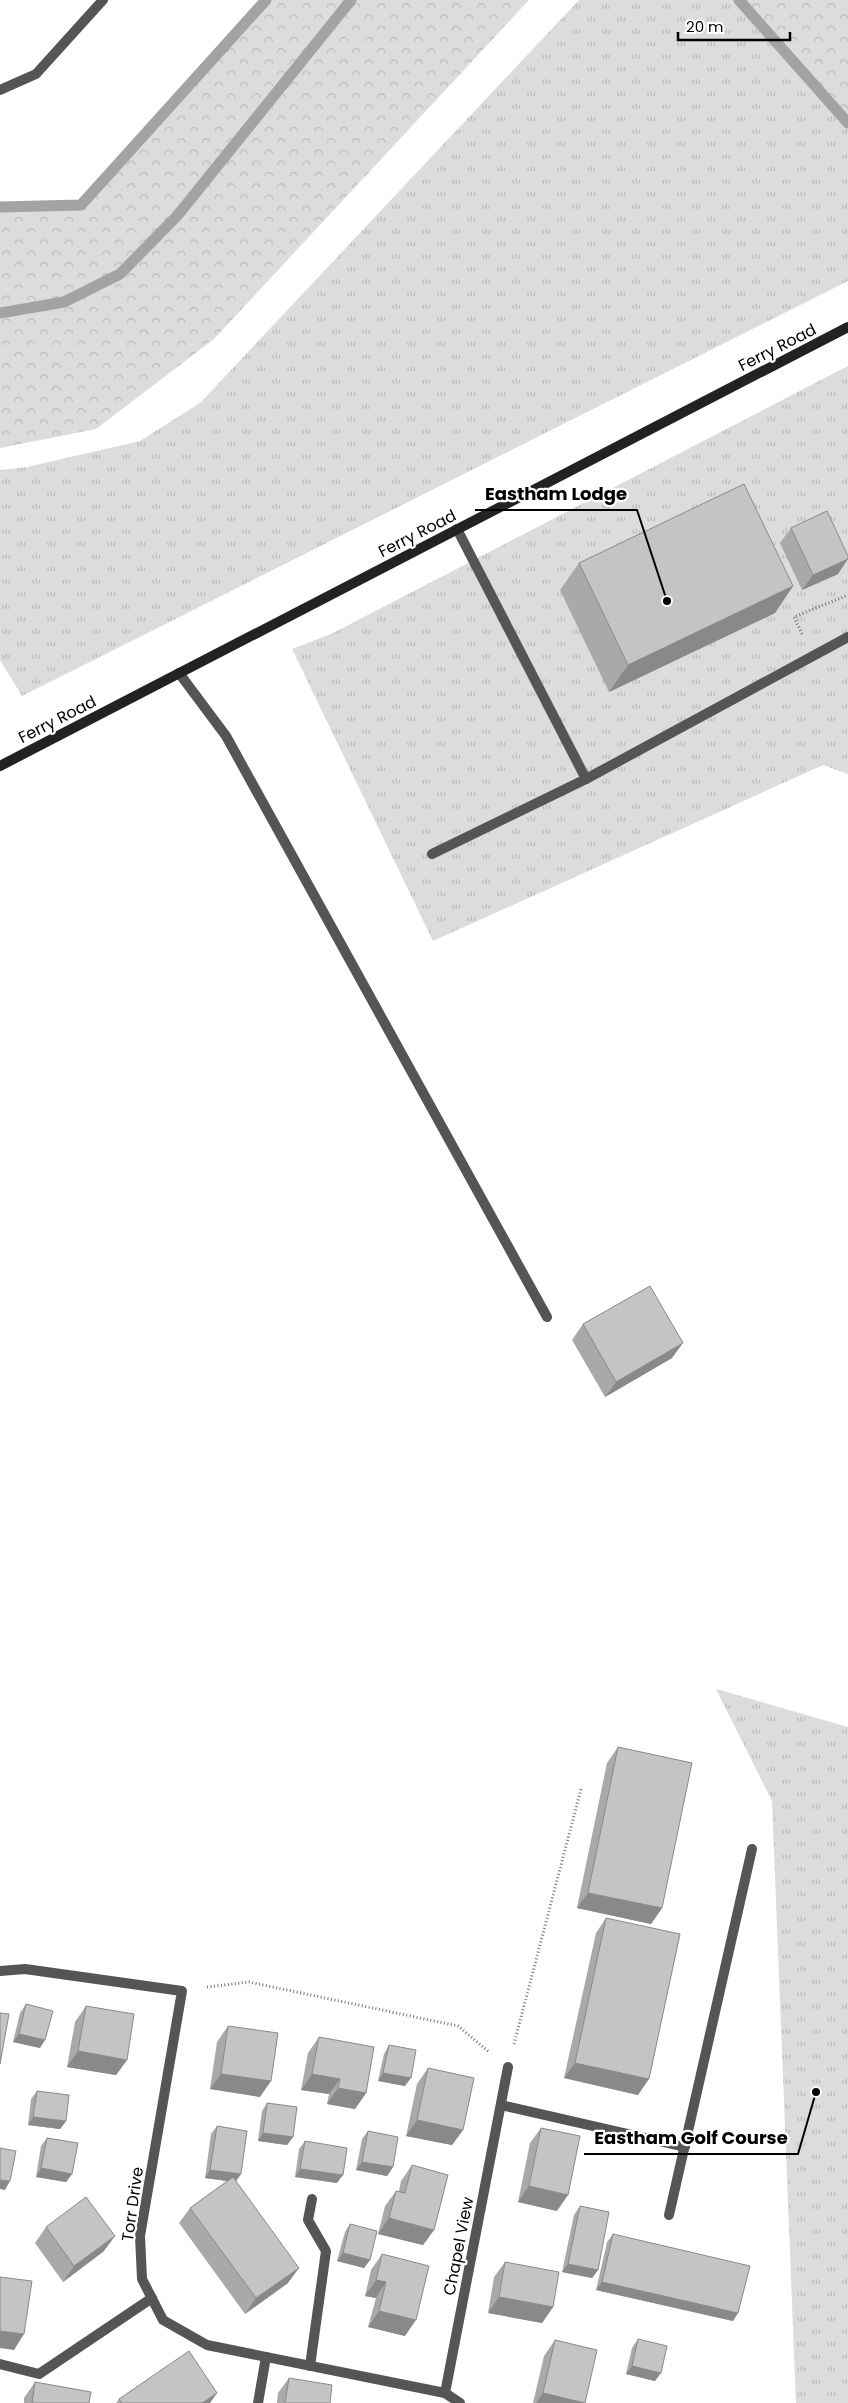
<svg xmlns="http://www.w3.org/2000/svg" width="848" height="2403" font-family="Poppins,sans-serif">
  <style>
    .grass { fill: url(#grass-tufts) }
    .forest { fill: url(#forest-crowns) }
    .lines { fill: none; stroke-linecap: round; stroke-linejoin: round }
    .stream { stroke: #a3a3a3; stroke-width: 11 }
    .path { stroke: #777; stroke-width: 3; stroke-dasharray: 1 2.5; stroke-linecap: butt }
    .lane { stroke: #555; stroke-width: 10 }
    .street { stroke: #555; stroke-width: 10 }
    .secondary { stroke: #222; stroke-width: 10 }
    .wall { fill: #a9a9a9 }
    .shaded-wall { fill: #898989 }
    .building { fill: #c4c4c4; stroke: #898989 }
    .labels { text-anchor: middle; stroke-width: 4.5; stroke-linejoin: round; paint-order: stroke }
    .street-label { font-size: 16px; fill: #000; stroke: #fff }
    .leader { fill: none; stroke: #000; stroke-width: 2 }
    .callout-dot { fill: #000; stroke: #fff; stroke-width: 2 }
    .callout-label { font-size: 18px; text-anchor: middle; font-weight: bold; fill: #000; stroke: #fff; stroke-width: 4.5; stroke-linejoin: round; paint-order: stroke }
  </style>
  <defs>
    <pattern id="grass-tufts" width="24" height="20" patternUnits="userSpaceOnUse" patternTransform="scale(1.25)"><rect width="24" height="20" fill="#dcdcdc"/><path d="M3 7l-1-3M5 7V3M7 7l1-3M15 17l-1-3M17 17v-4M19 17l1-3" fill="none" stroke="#bbb"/></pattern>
    <pattern id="forest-crowns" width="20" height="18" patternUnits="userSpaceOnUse" patternTransform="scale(1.25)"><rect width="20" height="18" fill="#dcdcdc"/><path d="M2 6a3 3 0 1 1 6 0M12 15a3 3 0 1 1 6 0" fill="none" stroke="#bbb"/></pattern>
  </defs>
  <rect width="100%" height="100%" fill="#fff"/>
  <g class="grass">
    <path d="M579 0H739L848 123V281L22 696 0 660V470L27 467 140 441 200 403Z"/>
    <path d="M848 366V774L823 765 433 941 292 649 331 634Z"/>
    <path d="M716 1689 848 1727V2403H796L772 1801Z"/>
  </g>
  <g class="forest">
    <path d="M266 0H529L214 339 96 429 0 448V207L81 205Z"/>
    <path d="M739 0H848V123Z"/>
  </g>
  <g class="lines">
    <g class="stream">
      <path d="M739 0 848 123"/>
      <path d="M0 207 81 205 266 0"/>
      <path d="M0 313 64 302 120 274 177 216 351 0"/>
    </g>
    <g class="path">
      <path d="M802 634 794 617 848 595"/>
      <path d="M207 1987 249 1982 458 2026 489 2052"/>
      <path d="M514 2044 581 1789"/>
    </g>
    <g class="lane">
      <path d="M0 90 36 74 103 0"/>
      <path d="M457 529 586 779 848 637"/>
      <path d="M179 673 226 736 547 1317"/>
      <path d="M432 854 586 779"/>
      <path d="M669 2215 752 1849"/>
      <path d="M310 2366 326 2251 308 2220 312 2199"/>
      <path d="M258 2403 266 2357"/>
    </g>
    <g class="street">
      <path d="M0 1971 25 1969 182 1991 140 2236 142 2279 163 2320 207 2345 445 2393 460 2403"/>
      <path d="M501 2105 685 2147"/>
      <path d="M0 2364 39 2374 152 2298"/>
      <path d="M445 2393 508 2067"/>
    </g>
    <path class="secondary" d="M0 766 848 327"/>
  </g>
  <g class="wall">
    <path d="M791 528 838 574 802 590 780 543Z"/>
    <path d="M579 563 793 586 775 613 609 692 560 590Z"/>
    <path d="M583 1324 672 1358 605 1397 572 1340Z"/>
    <path d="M618 1747 662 1908 651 1924 577 1908 607 1763Z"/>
    <path d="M606 1918 638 2095 564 2078 596 1933Z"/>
    <path d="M26 2004 40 2048 13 2042 20 2013Z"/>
    <path d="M86 2006 127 2060 116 2075 67 2067 75 2022Z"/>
    <path d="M228 2026 260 2097 210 2089 217 2042Z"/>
    <path d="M319 2037 366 2093 355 2109 327 2104 329 2094 301 2090 308 2053Z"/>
    <path d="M389 2045 405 2086 378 2081 384 2054Z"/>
    <path d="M428 2068 463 2130 452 2145 406 2136 417 2084Z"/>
    <path d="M37 2091 66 2121 60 2129 28 2125 31 2099Z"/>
    <path d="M267 2103 293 2137 287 2145 258 2141 262 2111Z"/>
    <path d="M217 2126 241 2174 236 2181 288 2283 245 2314 179 2223 190 2208 227 2181 205 2178 211 2134Z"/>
    <path d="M541 2128 557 2211 518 2202 530 2143Z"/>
    <path d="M368 2131 393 2167 387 2176 356 2170 362 2139Z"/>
    <path d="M47 2138 72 2174 66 2182 36 2177 41 2146Z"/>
    <path d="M305 2141 337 2183 295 2177 299 2149Z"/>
    <path d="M412 2165 434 2230 423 2245 378 2234 385 2206 396 2191H399L401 2181Z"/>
    <path d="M580 2206 598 2270 592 2278 562 2272 574 2215Z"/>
    <path d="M350 2224 370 2260 364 2268 337 2261 345 2232Z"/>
    <path d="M46 2227 104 2251 63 2282 35 2243Z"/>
    <path d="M613 2234 733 2321 596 2290 607 2242Z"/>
    <path d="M382 2254 405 2336 368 2327 376 2298 365 2296 371 2270Z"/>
    <path d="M505 2262 553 2307 542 2323 488 2313 494 2277Z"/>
    <path d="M638 2339 655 2381 626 2374 632 2348Z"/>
    <path d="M555 2340 584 2403H533L544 2356Z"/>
    <path d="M289 2378 330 2403H277L278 2393Z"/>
    <path d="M35 2382 89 2403H24V2398Z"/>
    <path d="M119 2399 210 2403H116Z"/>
  </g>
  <g class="shaded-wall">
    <path d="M848 559 838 574 802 590 813 575Z"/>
    <path d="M793 586 775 613 609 692 628 665Z"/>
    <path d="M683 1343 672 1358 605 1397 616 1382Z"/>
    <path d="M588 1893 662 1908 651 1924 577 1908Z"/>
    <path d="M19 2034 45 2040 40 2048 13 2042Z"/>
    <path d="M78 2051 127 2060 116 2075 67 2067Z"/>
    <path d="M575 2063 649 2079 638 2095 564 2078Z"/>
    <path d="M383 2073 411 2078 405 2086 378 2081Z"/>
    <path d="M221 2074 271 2081 260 2097 210 2089Z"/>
    <path d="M312 2074 340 2079 329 2094 301 2090Z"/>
    <path d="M338 2088 366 2093 355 2109 327 2104Z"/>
    <path d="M33 2117 66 2121 60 2129 28 2125Z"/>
    <path d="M417 2120 463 2130 452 2145 406 2136Z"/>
    <path d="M263 2133 293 2137 287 2145 258 2141Z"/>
    <path d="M362 2162 393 2167 387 2176 356 2170Z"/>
    <path d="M41 2168 72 2174 66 2182 36 2177Z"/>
    <path d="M300 2169 343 2175 337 2183 295 2177Z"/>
    <path d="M210 2170 241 2174 235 2182 205 2178Z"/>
    <path d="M0 2180 10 2181 5 2190 0 2189Z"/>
    <path d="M529 2186 568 2195 557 2211 518 2202Z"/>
    <path d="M389 2218 434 2230 423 2245 378 2234Z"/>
    <path d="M115 2236 104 2251 63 2282 74 2266Z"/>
    <path d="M343 2253 370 2260 364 2268 337 2261Z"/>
    <path d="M568 2264 598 2270 592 2278 562 2272Z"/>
    <path d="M299 2268 288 2283 245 2314 256 2298Z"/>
    <path d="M376 2280 386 2282 376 2298 365 2296Z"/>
    <path d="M602 2282 738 2313 733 2321 596 2290Z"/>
    <path d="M499 2297 553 2307 542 2323 488 2313Z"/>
    <path d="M379 2311 416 2320 405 2336 368 2327Z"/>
    <path d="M0 2331 24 2334 14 2350 0 2348Z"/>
    <path d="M632 2366 661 2373 655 2381 626 2374Z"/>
    <path d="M217 2393 210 2403H202Z"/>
    <path d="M543 2393 584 2403H536Z"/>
  </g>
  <g class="building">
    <path d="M744 484 793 586 628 665 579 563Z"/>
    <path d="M827 511 848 556V559L813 575 791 528Z"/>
    <path d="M650 1286 683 1343 616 1382 583 1324Z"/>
    <path d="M618 1747 692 1763 662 1908 588 1893Z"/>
    <path d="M606 1918 680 1934 649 2079 575 2063Z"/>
    <path d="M26 2004 53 2011 45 2040 19 2034Z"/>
    <path d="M86 2006 134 2014 127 2060 78 2051Z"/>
    <path d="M0 2013 9 2014 0 2064Z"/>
    <path d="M228 2026 278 2033 271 2081 221 2074Z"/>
    <path d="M319 2037 374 2047 366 2093 338 2088 340 2079 312 2074Z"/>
    <path d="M389 2045 416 2050 411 2078 383 2073Z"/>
    <path d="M428 2068 474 2078 463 2130 417 2120Z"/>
    <path d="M37 2091 69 2095 66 2121 33 2117Z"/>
    <path d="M267 2103 297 2107 293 2137 263 2133Z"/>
    <path d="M217 2126 247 2131 241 2174 210 2170Z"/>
    <path d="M541 2128 580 2136 568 2195 529 2186Z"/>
    <path d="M368 2131 398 2137 393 2167 362 2162Z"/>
    <path d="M47 2138 78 2143 72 2174 41 2168Z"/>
    <path d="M305 2141 347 2148 343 2175 300 2169Z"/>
    <path d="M0 2148 16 2151 10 2181 0 2180Z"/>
    <path d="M412 2165 448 2175 434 2230 389 2218 396 2191 405 2193Z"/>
    <path d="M233 2177 299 2268 256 2298 190 2208Z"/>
    <path d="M86 2197 115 2236 74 2266 46 2227Z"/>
    <path d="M580 2206 609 2212 598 2270 568 2264Z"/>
    <path d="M350 2224 377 2231 370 2260 343 2253Z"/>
    <path d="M613 2234 750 2266 738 2313 602 2282Z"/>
    <path d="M382 2254 429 2266 416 2320 379 2311 386 2282 376 2280Z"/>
    <path d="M505 2262 559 2272 553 2307 499 2297Z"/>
    <path d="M0 2277 32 2281 24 2334 0 2331Z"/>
    <path d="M638 2339 667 2346 661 2373 632 2366Z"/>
    <path d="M555 2340 597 2350 585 2403 543 2393Z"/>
    <path d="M189 2351 217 2393 202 2403H122L119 2399Z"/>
    <path d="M289 2378 332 2385 330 2403H285Z"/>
    <path d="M35 2382 91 2392 89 2403H32Z"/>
  </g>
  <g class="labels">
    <g class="street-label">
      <text transform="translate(777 347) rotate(-27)" y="6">Ferry Road</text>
      <text transform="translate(417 533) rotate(-27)" y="6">Ferry Road</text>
      <text transform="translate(57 719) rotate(-27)" y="6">Ferry Road</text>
      <text transform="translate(132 2204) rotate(-82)" y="6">Torr Drive</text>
      <text transform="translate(458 2246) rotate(-79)" y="6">Chapel View</text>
    </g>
  </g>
  <path class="leader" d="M667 601L637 510H475M816 2092L798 2154H584"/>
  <g class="callout-dot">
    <circle cx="667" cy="601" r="5"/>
    <circle cx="816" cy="2092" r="5"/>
  </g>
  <g class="callout-label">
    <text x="556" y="500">Eastham Lodge</text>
    <text x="691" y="2144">Eastham Golf Course</text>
  </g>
  <path d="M678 32v8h112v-8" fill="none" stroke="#000000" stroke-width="2.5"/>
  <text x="686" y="32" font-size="15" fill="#000000" stroke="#ffffff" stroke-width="4" paint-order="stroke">20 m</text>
</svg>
